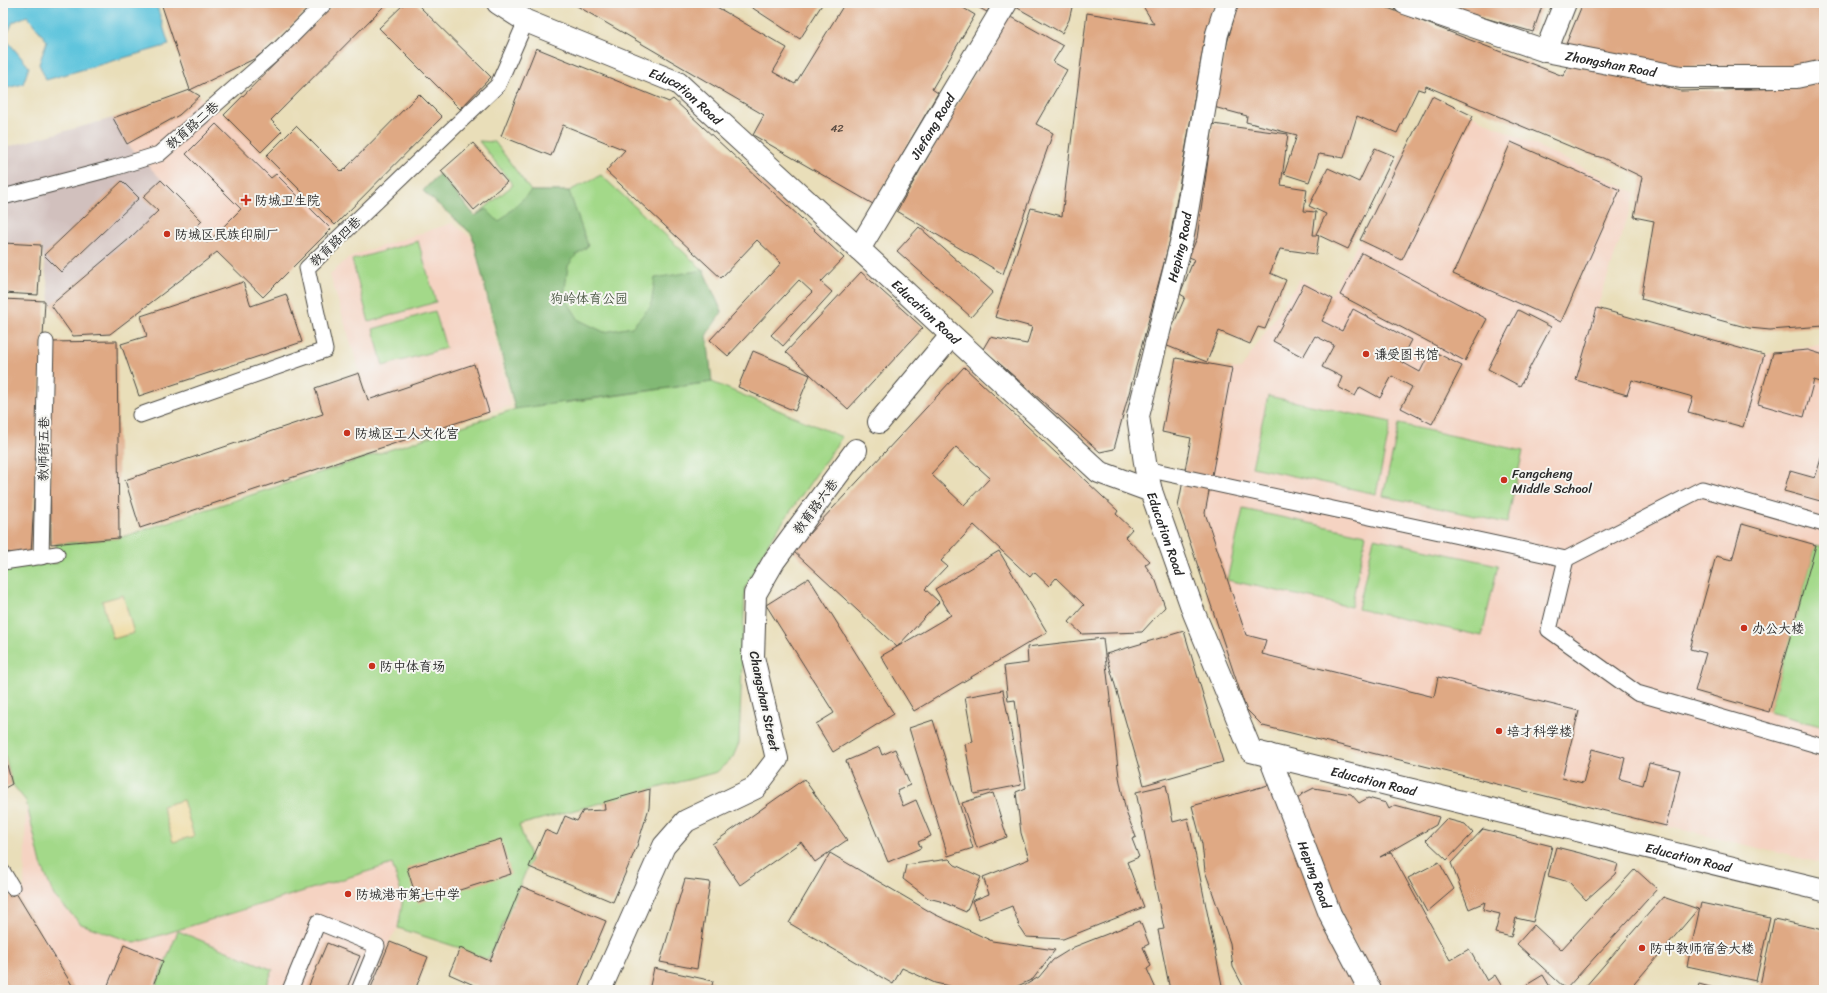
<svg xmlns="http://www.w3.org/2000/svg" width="1827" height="993" font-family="Sriracha,'LXGW WenKai TC',sans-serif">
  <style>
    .built { fill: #f5d3c2 }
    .industrial { fill: #d1c0bd }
    .green { fill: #a3d989; stroke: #67825a }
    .forest { fill: #82b975; stroke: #567250 }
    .sand { fill: #eeda9e; stroke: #8c8264 }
    .water { fill: #5fc5dd; stroke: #457884 }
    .building { fill: #dfa984; fill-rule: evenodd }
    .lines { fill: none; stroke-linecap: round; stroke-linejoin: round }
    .service-casing { stroke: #484640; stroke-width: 17 }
    .minor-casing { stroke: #484640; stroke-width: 24 }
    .service { stroke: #fff; stroke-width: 15 }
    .minor { stroke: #fff; stroke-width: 22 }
    .poi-dot { fill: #c8321e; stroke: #f6f6f2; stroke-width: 1.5 }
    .labels { text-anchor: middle; stroke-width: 4; stroke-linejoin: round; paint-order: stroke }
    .number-label { font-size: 11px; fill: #584a41 }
    .street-label { font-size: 13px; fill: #2b2b2b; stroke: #f6f6f2 }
    .poi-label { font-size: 13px; fill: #2b2b2b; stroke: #f6f6f2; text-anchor: start }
    .park-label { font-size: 13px; fill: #495642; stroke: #f6f6f2 }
  </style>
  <rect width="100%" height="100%" fill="#f6f6f2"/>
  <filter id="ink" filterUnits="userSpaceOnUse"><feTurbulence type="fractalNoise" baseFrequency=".025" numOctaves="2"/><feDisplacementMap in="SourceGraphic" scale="8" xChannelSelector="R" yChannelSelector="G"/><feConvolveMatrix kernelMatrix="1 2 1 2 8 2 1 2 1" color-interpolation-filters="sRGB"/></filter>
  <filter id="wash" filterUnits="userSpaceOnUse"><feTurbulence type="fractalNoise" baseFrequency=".012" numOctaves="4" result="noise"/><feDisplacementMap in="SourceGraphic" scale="16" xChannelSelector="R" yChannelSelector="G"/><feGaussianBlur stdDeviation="0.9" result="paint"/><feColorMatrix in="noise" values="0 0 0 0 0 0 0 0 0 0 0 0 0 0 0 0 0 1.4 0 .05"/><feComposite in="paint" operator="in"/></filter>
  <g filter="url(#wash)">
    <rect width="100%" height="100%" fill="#e9deb9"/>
    <g class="built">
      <path d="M190 90 224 115 335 225 263 297 194 229 161 180 127 144 113 118Z"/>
      <path d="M1432 96 1636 193 1597 308 1764 355 1824 343V864L1578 805 1583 783 1250 702 1246 636 1223 643 1178 507 1190 448 1216 453 1232 368 1241 369 1300 279 1332 294Z"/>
      <path d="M452 223 472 238 511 406 489 412 371 451 368 399 330 275 349 257Z"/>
      <path d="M26 801 41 864 331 883 392 864 403 898 398 928 391 938 369 990H7L3 953 39 930 16 893 24 888Z"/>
    </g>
    <path class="industrial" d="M113 118 127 144 202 221 194 229 217 252 110 334 73 336 51 305 41 245 3 243V148Z"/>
    <g class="green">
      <path d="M479 141 495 142 531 191H569L601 175 703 270 722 312 564 403 712 382 842 437 769 542 745 589 739 743 733 757 717 772 519 825 531 859 488 960 460 948 398 928 403 898 392 864 135 943 81 924 54 896 41 864 26 801 12 784 3 747V568L58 563 56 544 119 538 515 409 472 234 423 191 439 174 475 216 513 185Z"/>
      <path d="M418 241 436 302 369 322 352 260Z"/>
      <path d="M435 311 446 348 383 366 373 329Z"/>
      <path d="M1268 396 1391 422 1376 494 1252 467Z"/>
      <path d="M1399 424 1523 451 1507 523 1383 496Z"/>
      <path d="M1243 509 1366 535 1351 607 1227 580Z"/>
      <path d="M1374 538 1498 565 1482 636 1358 609Z"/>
      <path d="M1816 545 1824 547V727L1769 712Z"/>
      <path d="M178 931 273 970 264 990H154Z"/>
    </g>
    <path class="forest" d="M439 174 475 216 486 209 499 222 531 191H569L588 246 576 255 568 266 564 296 579 320 604 332 632 327 651 306 655 278 703 270 722 312 707 334 712 382 515 409 472 234 423 191Z"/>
    <g class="sand">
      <path d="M123 595 134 633 113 639 102 601Z"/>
      <path d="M183 800 194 836 173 842 162 806Z"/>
    </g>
    <path class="water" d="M3 3H156L169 45 46 80 39 64 47 41 27 16 13 22 5 38 29 67 23 84 3 89Z"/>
    <g id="blocks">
      <g class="building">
        <path d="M161 3H314L273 44 256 58 190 90Z"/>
        <path d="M335 3H387L271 120 282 131 261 152 224 115Z"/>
        <path d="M405 3H416L491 77 460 109 379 28Z"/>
        <path d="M572 3H710L787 48 773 72 795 84 845 3H955L975 15 932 89 938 93 873 204 753 135 764 115Z"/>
        <path d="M745 3H823L800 39Z"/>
        <path d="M970 3H992L987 12Z"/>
        <path d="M1015 3H1073L1069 20 1062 33 1014 6Z"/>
        <path d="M1141 3H1216L1206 31 1169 244 1114 449 1100 452 983 349 990 337 1027 344 1032 327 995 317 1031 208 1062 216 1087 13 1154 24Z"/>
        <path d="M1238 3H1375L1563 76 1569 64 1608 71 1681 91 1791 88 1824 80V326L1770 330 1749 328 1641 299 1654 221 1634 217 1642 177 1603 158 1586 153 1426 86 1424 91 1418 89 1397 133 1357 116 1344 158 1319 154 1309 182 1284 174 1297 135 1246 122 1247 116 1210 106Z"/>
        <path d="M1434 3H1543L1533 32Z"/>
        <path d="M1583 3H1824V63L1800 68 1656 66 1564 49Z"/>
        <path d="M1008 15 1063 46 1053 62 1067 70 1036 124 1053 133 1003 274 897 211Z"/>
        <path d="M536 48 669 102 673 99 844 258 821 282 832 292 783 346 771 335 812 292 799 280 728 356 710 340 781 263 757 240 721 278 606 171 625 150 563 125 551 156 501 136Z"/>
        <path d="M190 90 200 96 179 115 127 144 113 118Z"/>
        <path d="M419 94 442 117 335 225 266 156 296 126 342 172Z"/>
        <path d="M1432 96 1473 116 1402 260 1360 240Z"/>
        <path d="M216 124 271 178 276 174 331 229 263 297 217 252 110 334 73 336 51 305 129 239 158 211 143 197 161 180 202 221 194 229 207 243 241 209 186 154Z"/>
        <path d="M1213 124 1288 134 1281 185 1307 189 1304 211 1316 212 1313 235H1319L1316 254 1280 249 1270 273 1286 280 1265 329 1258 327 1250 344 1219 331 1207 362 1165 345 1185 297 1180 294 1194 259 1189 257 1197 238Z"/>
        <path d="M1511 142 1620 190 1561 322 1453 274Z"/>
        <path d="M473 143 507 182 474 210 441 171Z"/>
        <path d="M1375 148 1394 156 1348 249 1316 234 1326 214 1309 206 1328 168 1359 182Z"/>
        <path d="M122 181 139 198 61 272 44 255Z"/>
        <path d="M919 227 993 292 971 317 897 251Z"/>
        <path d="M3 243 41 245 38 295 3 293Z"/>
        <path d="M1362 253 1487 319 1465 361 1340 295Z"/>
        <path d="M861 272 923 328 848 409 786 352Z"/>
        <path d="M243 282 251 306 286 294 302 342 139 396 121 344 147 336 141 316Z"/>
        <path d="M1304 284 1333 299 1322 321 1342 331 1353 309 1411 340 1400 361 1420 372 1431 350 1462 366 1432 424 1401 408 1412 387 1392 376 1380 398 1360 387 1355 396 1338 387 1342 377 1322 367 1334 345 1315 336 1303 357 1273 341Z"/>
        <path d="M3 299 45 301 31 554 3 552Z"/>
        <path d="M1597 308 1764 355 1743 427 1688 412 1693 397 1632 380 1627 395 1576 380Z"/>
        <path d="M1518 310 1551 327 1520 386 1488 369Z"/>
        <path d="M117 341 119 538 51 544 49 342Z"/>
        <path d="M1808 350 1824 355V383L1814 380 1804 417 1758 404 1773 353Z"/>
        <path d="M753 351 810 375 795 411 738 387Z"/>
        <path d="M1176 358 1232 368 1205 513 1246 635 1266 640 1262 654 1434 697 1438 677 1579 711 1562 778 1583 783 1592 749 1625 758 1620 779 1643 785 1649 763 1680 770 1666 826 1263 726 1246 709 1178 507 1191 438 1162 432Z"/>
        <path d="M474 364 489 412 140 528 125 480 323 414 315 388 359 373 368 400Z"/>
        <path d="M964 367 1118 511 1116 514 1132 529 1125 537 1150 561 1145 565 1156 581 1165 607 1142 632 1082 634 1069 622 1084 605 1056 578 1049 586 1034 572 1030 577 974 525 941 561 947 566 925 589 939 602 897 647 951 615 935 589 999 551 1047 632 914 711 881 656 897 647 793 551ZM956 447 990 478 964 505 931 474Z"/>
        <path d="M1824 449V502L1784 491 1790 471 1815 478Z"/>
        <path d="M1742 524 1816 545 1769 712 1695 691 1706 653 1690 649 1716 556 1732 560Z"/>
        <path d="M809 578 894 714 833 752 816 724 834 713 766 605Z"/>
        <path d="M1184 631 1223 762 1144 785 1106 654Z"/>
        <path d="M1103 638 1119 777 1126 812 1136 837 1132 839 1139 857 1127 862 1144 907 1063 939 1026 937 1020 928 1012 906 979 919 972 901 989 894 983 877 1029 859 1021 833 1016 792 1026 788 1015 700 1008 701 1004 666 1028 663 1027 647Z"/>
        <path d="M1003 690 1021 785 974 794 965 744 973 742 965 697Z"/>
        <path d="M933 720 973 848 948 856 909 728Z"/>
        <path d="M879 747 882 755 895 749 910 785 897 791 903 806 916 800 931 836 918 842 921 848 888 862 846 761Z"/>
        <path d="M3 750 12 784 3 789Z"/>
        <path d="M804 779 847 840 815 862 801 842 740 885 712 844Z"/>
        <path d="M1272 784 1363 990H1245L1233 967 1230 943 1205 871 1202 844 1192 806Z"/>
        <path d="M1166 785 1173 822 1188 818 1223 990H1170L1158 930 1164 929 1136 792Z"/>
        <path d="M1314 788 1351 794 1359 803 1368 798 1386 803 1389 809 1395 805 1439 817 1436 825 1380 857 1391 852 1450 960 1469 949 1487 981 1495 975 1504 990H1380L1349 933 1294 803 1302 794Z"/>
        <path d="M650 789 649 808 637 846 613 902 529 867 545 830 557 835 565 816 577 821 583 811 605 810 604 802Z"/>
        <path d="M993 793 1007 837 977 848 962 803Z"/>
        <path d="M1446 819 1465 824 1473 833 1447 860 1426 840Z"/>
        <path d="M1483 829 1552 846 1533 922 1516 918 1511 937 1495 933 1500 914 1483 910 1485 902 1469 909 1451 863Z"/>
        <path d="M501 839 511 874 418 903 407 868Z"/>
        <path d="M1556 847 1592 856 1618 864 1615 874 1586 900 1569 882 1548 876Z"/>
        <path d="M830 853 934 914 992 941 1055 950 1033 979 1009 990 963 989 935 983 902 968 893 984 789 923Z"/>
        <path d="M949 859 955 865 981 877 966 912 940 901 928 898 903 879 906 865Z"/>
        <path d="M1439 862 1454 889 1427 912 1408 878Z"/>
        <path d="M1635 869 1657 889 1566 989 1517 944 1534 925 1561 950Z"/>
        <path d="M685 879 710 882 697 969 660 962Z"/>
        <path d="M3 886 10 897 16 893 75 990H3Z"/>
        <path d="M521 886 606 921 577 990H485L449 974 460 948 490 961Z"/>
        <path d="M1663 897 1698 909 1629 990H1588L1585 987Z"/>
        <path d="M1701 903 1770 918 1756 981 1687 966Z"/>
        <path d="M1774 919 1824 930V990H1759Z"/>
        <path d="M1140 921 1149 944 1143 947 1151 966 1147 969 1156 989 1153 990H1072L1070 987 1066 990H1017L1039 977 1053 960 1074 947Z"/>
        <path d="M390 942 428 957 415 990H370Z"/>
        <path d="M327 943 360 956 346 990H307Z"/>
        <path d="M124 945 163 961 151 990H106Z"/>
        <path d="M654 968 713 981 711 990H649Z"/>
        <path d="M1543 975 1552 990H1518Z"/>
        <path d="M1699 984 1721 990H1697Z"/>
      </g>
    </g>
  </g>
  <g filter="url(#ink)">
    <use href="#blocks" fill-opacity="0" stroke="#484640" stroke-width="1"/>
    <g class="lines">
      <defs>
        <g id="service">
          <path d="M3 197 114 168 159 154 279 49 325 3"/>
          <path d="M140 415 325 350 307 268 498 85 526 21"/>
          <path d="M1146 469 1566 559 1702 489 1824 524"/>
          <path d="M41 557 46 342"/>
          <path d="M1566 559 1549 630 1637 693 1824 747"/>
          <path d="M3 562 57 554"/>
          <path d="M3 872 12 887"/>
          <path d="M290 990 318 922 377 946 359 990"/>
        </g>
        <g id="minor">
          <path id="s1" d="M498 3 526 21 678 83 859 249 1099 472 1151 491 1194 613 1251 751 1824 890"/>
          <path id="s2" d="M1405 3 1546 51 1681 77H1796L1824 71"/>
          <path d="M1546 51 1565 3"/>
          <path id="s3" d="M859 249 1006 3"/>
          <path d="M879 422 951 336"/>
          <path id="s4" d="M1151 491 1146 469 1138 416 1183 235 1217 34 1227 3"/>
          <path id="s5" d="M1269 755 1330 914 1370 990"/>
          <path d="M600 990 664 846 686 821 755 788 777 759 753 657 755 594 774 561 856 450"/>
        </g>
      </defs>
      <use href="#service" class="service-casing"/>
      <use href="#minor" class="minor-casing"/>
      <use href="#service" class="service"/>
      <use href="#minor" class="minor"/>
    </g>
  </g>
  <g class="poi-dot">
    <path d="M244 194h4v4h4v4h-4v4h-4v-4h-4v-4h4z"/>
    <circle cx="167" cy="234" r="4"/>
    <circle cx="1366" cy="354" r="4"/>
    <circle cx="347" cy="433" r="4"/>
    <circle cx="1504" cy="480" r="4"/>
    <circle cx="1744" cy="628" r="4"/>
    <circle cx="372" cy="666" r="4"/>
    <circle cx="1499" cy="731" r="4"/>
    <circle cx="348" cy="894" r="4"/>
    <circle cx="1642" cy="948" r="4"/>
  </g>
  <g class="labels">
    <g class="number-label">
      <text x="837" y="132">42</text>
    </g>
    <g class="street-label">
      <text dy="5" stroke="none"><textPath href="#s2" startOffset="215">Zhongshan Road</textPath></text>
      <text dy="5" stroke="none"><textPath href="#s1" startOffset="211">Education Road</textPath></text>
      <text transform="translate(192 125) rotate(-41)" y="5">教育路二巷</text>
      <text dy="5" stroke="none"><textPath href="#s3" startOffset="143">Jiefang Road</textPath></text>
      <text transform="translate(335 241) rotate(-44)" y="5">教育路四巷</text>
      <text dy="5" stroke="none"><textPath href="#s4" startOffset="250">Heping Road</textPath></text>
      <text dy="5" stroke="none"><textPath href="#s1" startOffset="535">Education Road</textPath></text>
      <text transform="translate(43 449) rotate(-89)" y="5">教师街五巷</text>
      <text transform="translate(815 506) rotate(-53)" y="5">教育路六巷</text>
      <text dy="5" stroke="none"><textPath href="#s1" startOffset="871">Education Road</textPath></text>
      <text transform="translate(765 701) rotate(78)" y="5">Changshan Street</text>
      <text dy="5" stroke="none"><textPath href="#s1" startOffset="1231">Education Road</textPath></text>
      <text dy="5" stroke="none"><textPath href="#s1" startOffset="1555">Education Road</textPath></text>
      <text dy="5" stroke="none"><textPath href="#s5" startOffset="128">Heping Road</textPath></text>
    </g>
    <g class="poi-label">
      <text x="255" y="205">防城卫生院</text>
      <text x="175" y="239">防城区民族印刷厂</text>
      <text x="1374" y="359">谦受图书馆</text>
      <text x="355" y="438">防城区工人文化宫</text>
      <text x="1512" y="478">Fangcheng<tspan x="1512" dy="15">Middle School</tspan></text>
      <text x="1752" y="633">办公大楼</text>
      <text x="380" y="671">防中体育场</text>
      <text x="1507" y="736">培才科学楼</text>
      <text x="356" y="899">防城港市第七中学</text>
      <text x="1650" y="953">防中教师宿舍大楼</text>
    </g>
    <g class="park-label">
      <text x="589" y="303">狗岭体育公园</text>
    </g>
  </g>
  <rect width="1827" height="993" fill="none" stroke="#f6f6f2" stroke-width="16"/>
</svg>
